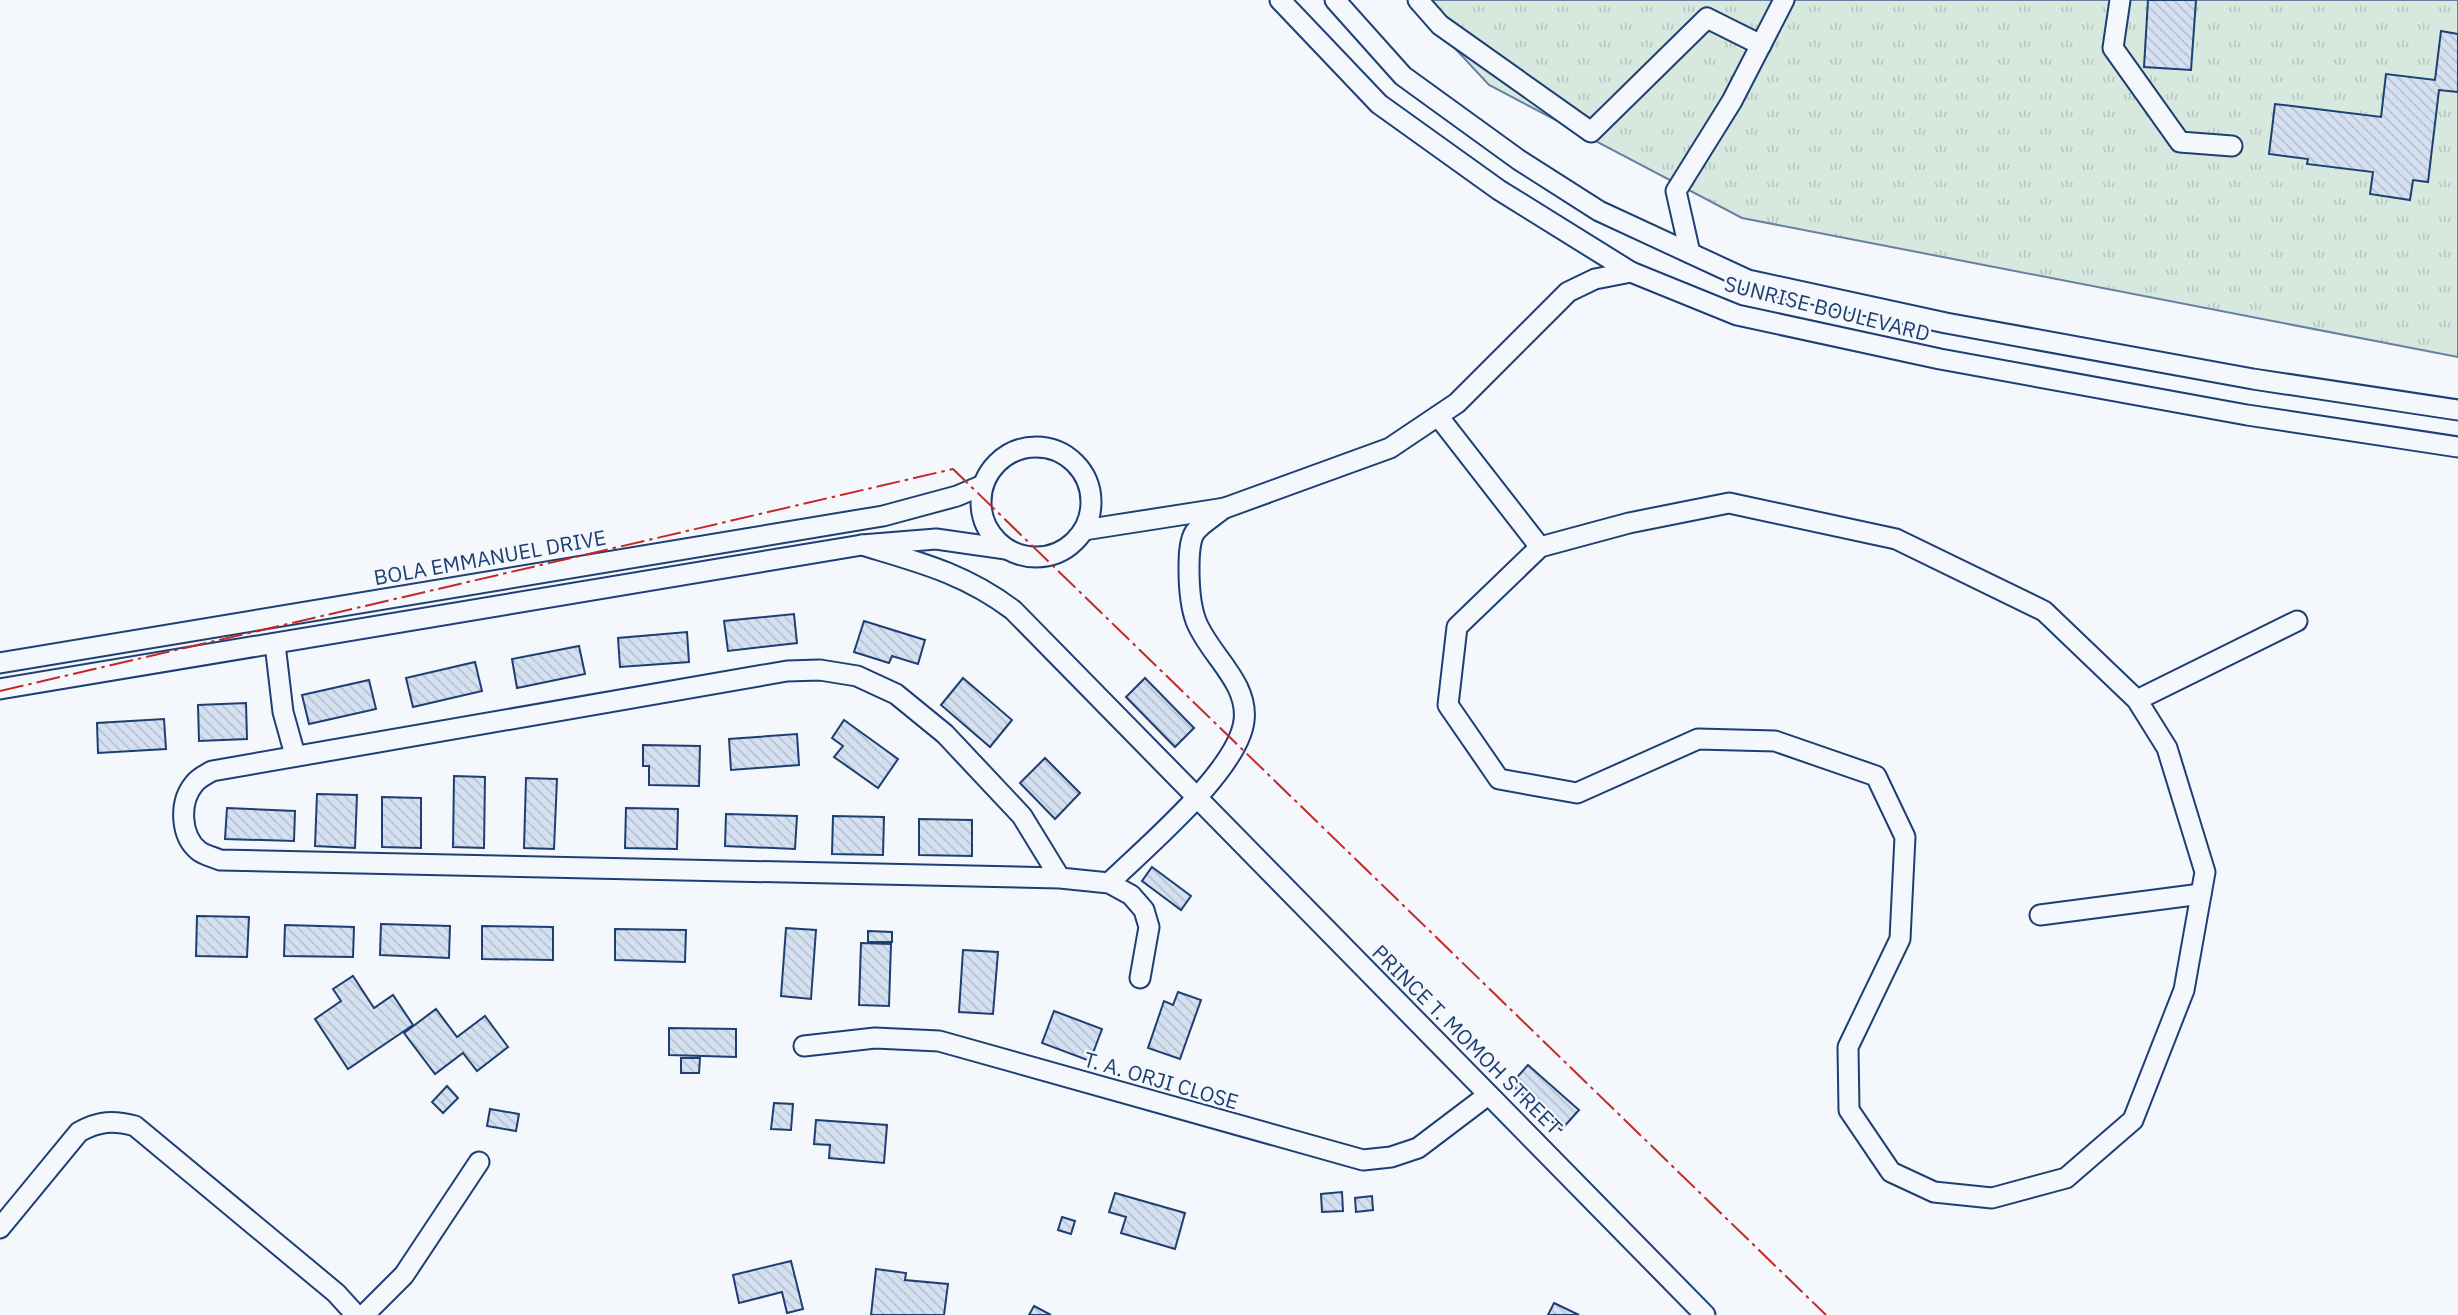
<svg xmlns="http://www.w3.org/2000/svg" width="2458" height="1315" font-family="'IBM Plex Sans',sans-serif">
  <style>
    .grass { fill: url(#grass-tufts); stroke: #687fa3; stroke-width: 2 }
    .building { fill: url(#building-back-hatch); stroke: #1d3f73; stroke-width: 2 }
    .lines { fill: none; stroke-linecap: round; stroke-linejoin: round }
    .street-casing { stroke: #1d3f73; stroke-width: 23 }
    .street { stroke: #f4f7fb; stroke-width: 19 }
    .power { stroke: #c62828; stroke-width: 2; stroke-dasharray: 24 5 3.5 5; stroke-linecap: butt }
    .labels { text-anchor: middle; stroke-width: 5; stroke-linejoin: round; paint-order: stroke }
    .street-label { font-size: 21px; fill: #1d3f73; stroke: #f4f7fb }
  </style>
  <defs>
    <pattern id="grass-tufts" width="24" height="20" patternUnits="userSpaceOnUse" patternTransform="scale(1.75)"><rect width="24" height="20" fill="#d7e8df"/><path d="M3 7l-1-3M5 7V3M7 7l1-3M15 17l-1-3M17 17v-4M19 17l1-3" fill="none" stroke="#b8c8c3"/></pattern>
    <pattern id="building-back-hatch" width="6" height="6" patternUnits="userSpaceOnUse" patternTransform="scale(1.75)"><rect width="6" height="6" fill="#d5e0f0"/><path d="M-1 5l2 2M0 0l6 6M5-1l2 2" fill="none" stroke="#b6c1d1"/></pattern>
  </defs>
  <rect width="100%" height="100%" fill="#f4f7fb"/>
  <path class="grass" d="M1410 0H2458V357L1742 218 1489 85Z"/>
  <g class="building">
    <path d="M2148 0H2196L2191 70 2144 67Z"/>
    <path d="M2441 31 2458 34V92L2439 90 2428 182 2413 180 2410 200 2370 194 2373 172 2307 164 2308 159 2269 154 2275 104 2381 117 2386 74 2435 80Z"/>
    <path d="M794 614 797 643 728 651 724 621Z"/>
    <path d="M864 621 925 640 918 664 892 656 889 663 854 652Z"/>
    <path d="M687 632 689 662 620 667 618 638Z"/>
    <path d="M579 646 585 674 517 688 512 659Z"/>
    <path d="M475 662 482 691 413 707 406 678Z"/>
    <path d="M963 678 1012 720 990 747 941 705Z"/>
    <path d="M1145 678 1194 728 1175 747 1126 697Z"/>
    <path d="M369 680 376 709 309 724 302 695Z"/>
    <path d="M246 703 247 739 199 741 198 705Z"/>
    <path d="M164 719 166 749 98 753 97 723Z"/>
    <path d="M844 720 898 759 878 788 834 757 843 746 832 738Z"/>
    <path d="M797 734 799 765 731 770 729 739Z"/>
    <path d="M643 745 700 746 699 786 649 785V766H643Z"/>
    <path d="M1045 758 1080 793 1055 819 1020 783Z"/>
    <path d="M454 776 485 777 484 848 453 847Z"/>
    <path d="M526 778 557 779 554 849 524 848Z"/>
    <path d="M317 794 357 795 355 848 315 846Z"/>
    <path d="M382 797 421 798V848L382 847Z"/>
    <path d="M227 808 295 811 294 841 225 839Z"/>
    <path d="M626 808 678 809 677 849 625 848Z"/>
    <path d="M726 814 797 816 795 849 725 846Z"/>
    <path d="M833 816 884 817 883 855 832 854Z"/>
    <path d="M919 819 972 820V856L919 855Z"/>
    <path d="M1152 867 1191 896 1181 910 1142 881Z"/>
    <path d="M197 916 249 917 247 957 196 956Z"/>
    <path d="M381 924 450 926 449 958 380 955Z"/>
    <path d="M285 925 354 927 353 957 284 956Z"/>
    <path d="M482 926 553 927V960L482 959Z"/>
    <path d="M786 928 816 930 811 999 781 996Z"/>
    <path d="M615 929 686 930 685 962 615 960Z"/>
    <path d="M868 931 892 932V942H868Z"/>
    <path d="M861 943 891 944 889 1006 859 1005Z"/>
    <path d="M963 950 998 952 993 1014 959 1012Z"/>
    <path d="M353 976 374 1008 393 995 413 1025 348 1069 315 1019 341 1001 333 989Z"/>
    <path d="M1178 992 1201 1000 1180 1059 1148 1048 1164 1001 1173 1005Z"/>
    <path d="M436 1009 457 1037 485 1016 508 1047 477 1071 463 1053 435 1074 404 1033Z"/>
    <path d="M1054 1011 1102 1029 1090 1061 1042 1043Z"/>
    <path d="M669 1028 736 1029V1057L669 1055Z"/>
    <path d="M681 1058H700L699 1073H681Z"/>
    <path d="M1528 1065 1579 1110 1561 1130 1511 1084Z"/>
    <path d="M447 1086 458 1098 443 1113 432 1102Z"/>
    <path d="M774 1103 793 1104 791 1130 771 1129Z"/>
    <path d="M490 1109 519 1114 516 1131 487 1126Z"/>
    <path d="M816 1120 887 1125 884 1163 829 1158 830 1145 814 1144Z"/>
    <path d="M1342 1192 1343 1211 1322 1212 1321 1194Z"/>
    <path d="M1115 1193 1185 1213 1175 1249 1121 1233 1126 1217 1109 1212Z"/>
    <path d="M1372 1196 1373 1210 1356 1212 1355 1198Z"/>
    <path d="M1062 1217 1075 1221 1071 1234 1058 1230Z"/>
    <path d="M791 1261 803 1309 787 1313 782 1292 739 1303 733 1275Z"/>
    <path d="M876 1269 906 1273 905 1280 948 1284 944 1315H871Z"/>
    <path d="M1554 1303 1579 1315H1548Z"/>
    <path d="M1034 1306 1051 1315H1029Z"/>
  </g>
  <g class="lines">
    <defs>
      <g id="street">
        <path d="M1280 0 1379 104 1499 190 1631 272 1737 315 1940 359 2247 415 2458 447"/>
        <path d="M1335 0 1403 76 1519 160 1599 211 1748 280 1946 323 2253 379 2458 410"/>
        <path d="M1418 0 1440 25 1591 132 1707 18 1761 45"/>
        <path d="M2120 0 2113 48 2180 142 2232 146"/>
        <path d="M1690 253 1676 191 1732 101 1784 0"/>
        <path d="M1438 416 1540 547"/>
        <circle cx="1036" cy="502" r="55"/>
        <path d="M1084 530 1225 508 1390 448 1457 403 1568 292 1595 279 1631 272"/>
        <path d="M862 545C918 562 964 573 1013 610L1705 1315"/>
        <path d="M275 644 283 712 295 755"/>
        <path d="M0 663 883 516 957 496 983 485"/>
        <path d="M0 689 862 545 936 539 1006 549"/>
        <path d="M2137 700 2167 748 2205 872 2184 990 2133 1120 2066 1178 1992 1198 1934 1192 1891 1172 1849 1110 1848 1047 1900 939 1905 837 1876 776 1775 741 1698 739 1577 793 1499 779 1448 705 1457 627 1540 547 1629 523 1729 503 1896 539 2044 611 2137 700 2297 621"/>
        <path d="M1060 878 1022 816 945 734 896 694 857 676 820 670 787 671 212 771C205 775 198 778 194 784 179 802 180 836 199 851 204 855 213 857 220 860L1060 878 1109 883 1131 895 1144 910 1149 927 1140 978"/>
        <path d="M1109 883C1146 847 1238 770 1244 721 1249 682 1209 655 1196 621 1190 605 1189 587 1189 569 1189 559 1189 541 1195 532 1202 523 1215 516 1224 508"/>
        <path d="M2040 915 2201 894"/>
        <path d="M804 1046 875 1038 939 1041 1363 1160 1391 1157 1418 1148 1488 1095"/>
        <path d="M0 1228 79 1132C99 1121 113 1120 135 1126L336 1293 356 1315"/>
        <path d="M364 1315 404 1275 479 1162"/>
      </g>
    </defs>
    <use href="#street" class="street-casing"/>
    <use href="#street" class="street"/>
    <path class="power" d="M0 691 953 469 1826 1315"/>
  </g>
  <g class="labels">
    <g class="street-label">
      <text transform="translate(1827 309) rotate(14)" y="7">SUNRISE BOULEVARD</text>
      <text transform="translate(490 558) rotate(-10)" y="7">BOLA EMMANUEL DRIVE</text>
      <text transform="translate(1467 1040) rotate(45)" y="7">PRINCE T. MOMOH STREET</text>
      <text transform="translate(1161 1081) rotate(16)" y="7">T. A. ORJI CLOSE</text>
    </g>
  </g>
</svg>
